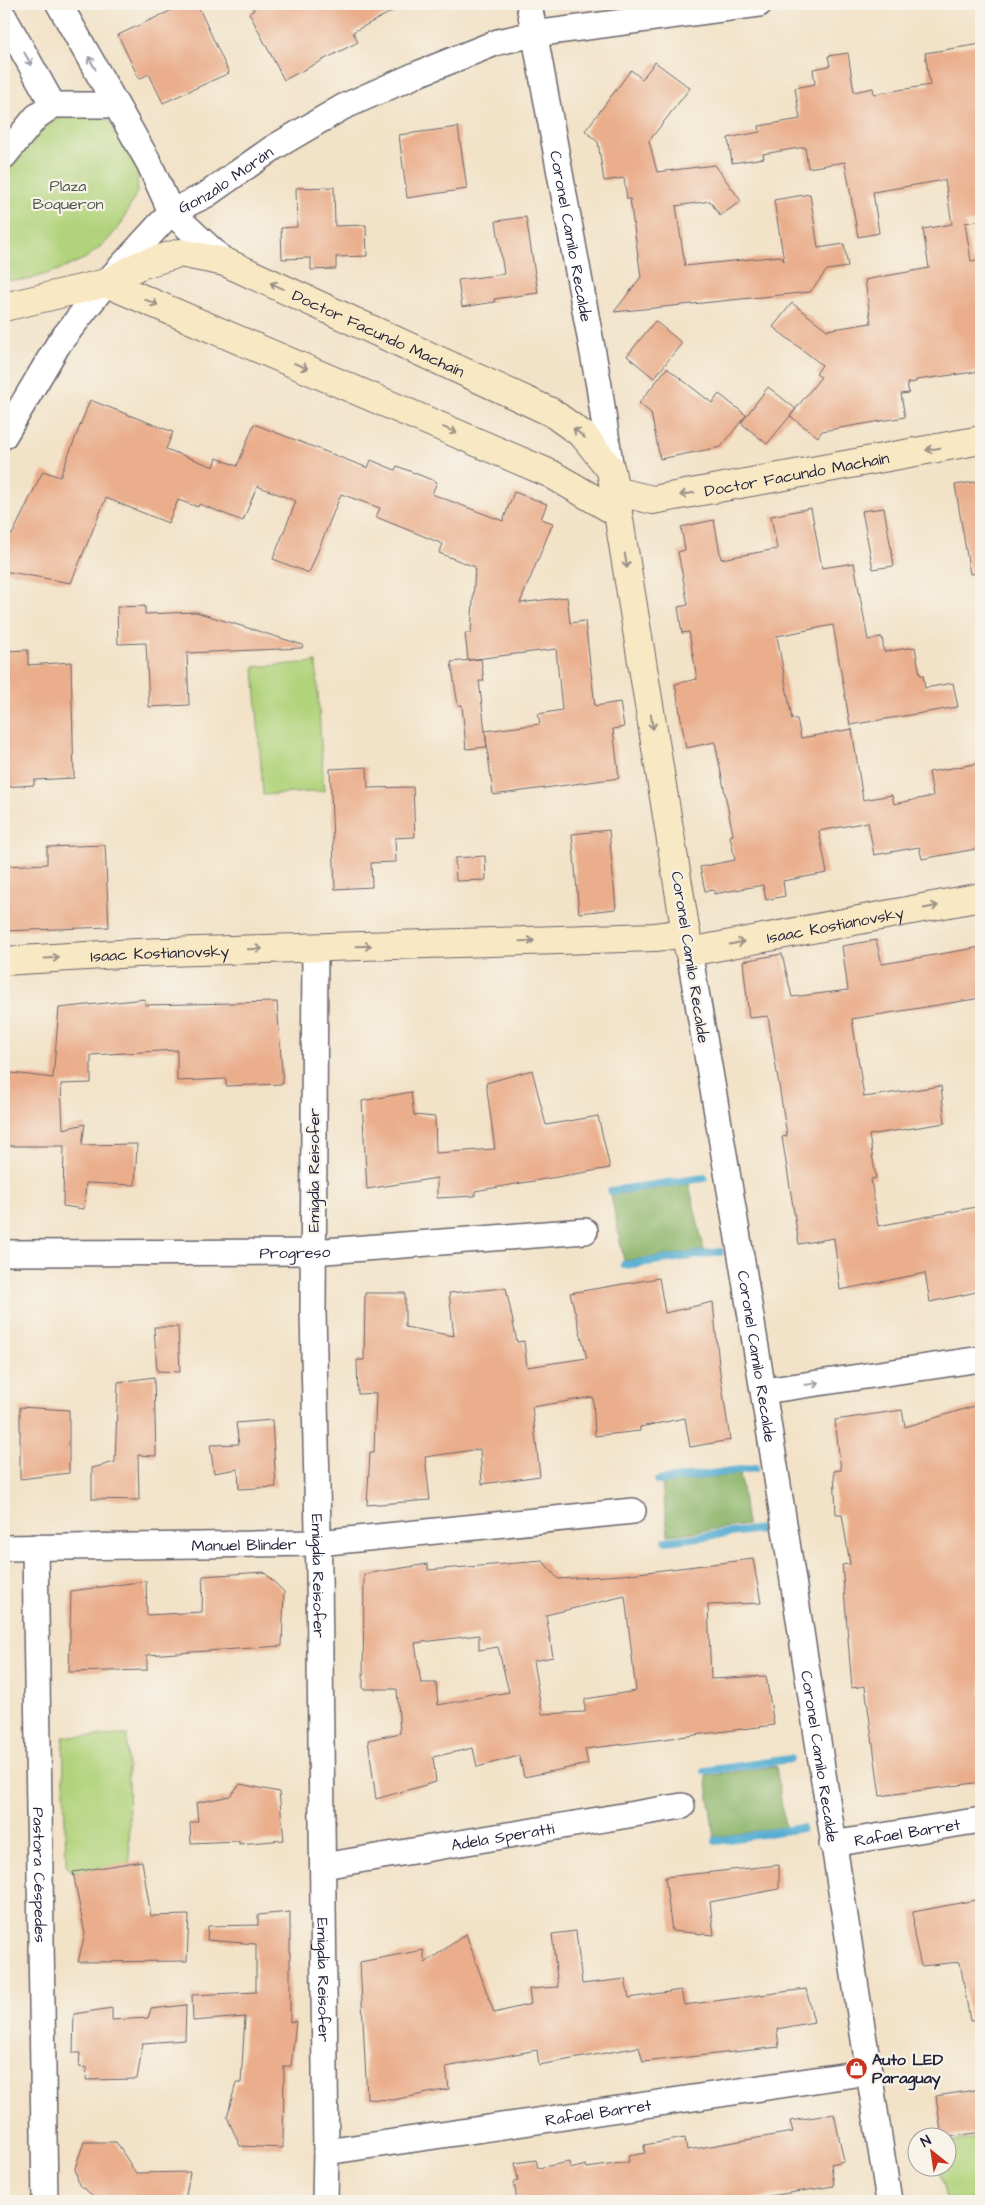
<svg xmlns="http://www.w3.org/2000/svg" width="985" height="2205" font-family="'Architects Daughter',sans-serif">
  <style>
    .green { fill: #b1d37b; stroke: #6a7a5b }
    .forest { fill: #8cb56b; stroke: #576c53 }
    .lines { fill: none; stroke-linecap: round; stroke-linejoin: round }
    .stream { stroke: #55add2; stroke-width: 8 }
    .building { fill: #eaae8c; fill-rule: evenodd }
    .street-casing { stroke: #6b656c; stroke-width: 28 }
    .secondary-casing { stroke: #6b656c; stroke-width: 30 }
    .street { stroke: #fff; stroke-width: 25 }
    .secondary { stroke: #f8e8c3; stroke-width: 28 }
    .oneway { stroke: #9c9ca7 }
    .oneway2 { stroke: #988f86 }
    .labels { text-anchor: middle; stroke-width: 4.5; stroke-linejoin: round; paint-order: stroke }
    .street-label { font-size: 16px; fill: #22223b; stroke: #f7f3e8 }
    .park-label { font-size: 16px; fill: #4d574e; stroke: #f7f3e8 }
    .poi-label { font-size: 16px; font-weight: bold; fill: #22223b; stroke: #f7f3e8; text-anchor: start }
  </style>
  <rect width="100%" height="100%" fill="#f7f3e8"/>
  <filter id="ink" filterUnits="userSpaceOnUse"><feTurbulence type="fractalNoise" baseFrequency=".02" numOctaves="2"/><feDisplacementMap in="SourceGraphic" scale="10" xChannelSelector="R" yChannelSelector="G"/><feConvolveMatrix kernelMatrix="1 2 1 2 8 2 1 2 1" color-interpolation-filters="sRGB"/></filter>
  <filter id="wash" filterUnits="userSpaceOnUse"><feTurbulence type="fractalNoise" baseFrequency=".0096" numOctaves="4" result="noise"/><feDisplacementMap in="SourceGraphic" scale="20" xChannelSelector="R" yChannelSelector="G"/><feGaussianBlur stdDeviation="1.12" result="paint"/><feColorMatrix in="noise" values="0 0 0 0 0 0 0 0 0 0 0 0 0 0 0 0 0 1.4 0 .05"/><feComposite in="paint" operator="in"/></filter>
  <g filter="url(#wash)">
    <rect width="100%" height="100%" fill="#f2e2c7"/>
    <g class="green">
      <path d="M64 115H96L109 121 138 171 137 192 120 226 106 242 86 258 64 268 28 280H4V177L47 124Z"/>
      <path d="M316 662 324 791 263 795 254 667Z"/>
      <path d="M127 1735 130 1864 73 1872 66 1866 63 1737Z"/>
      <path d="M981 2137V2201H946L940 2168H948V2143Z"/>
    </g>
    <g class="forest">
      <path d="M689 1184 704 1250 624 1261 611 1195Z"/>
      <path d="M740 1474 747 1525 668 1535 662 1484Z"/>
      <path d="M776 1766 785 1827 714 1837 706 1776Z"/>
    </g>
    <g class="lines">
      <g class="stream">
        <path d="M611 1191 704 1178"/>
        <path d="M624 1265 720 1252"/>
        <path d="M658 1481 755 1468"/>
        <path d="M666 1541 762 1529"/>
        <path d="M705 1771 790 1759"/>
        <path d="M716 1841 801 1828"/>
      </g>
    </g>
    <g id="blocks">
      <g class="building">
        <path d="M185 4H197L229 73 163 103 149 74 139 79 118 35Z"/>
        <path d="M251 4H406L353 32 358 42 284 80 249 13 254 10Z"/>
        <path d="M981 44V220L965 223 971 261 981 259V371L916 380V382L907 383 909 393 901 394 905 417 822 431 818 437 790 416 821 377 816 374 822 365 773 327 792 303 827 330 871 323 865 280 929 268 923 229 952 224 945 180 873 192 879 233 858 237 845 162 808 168 805 147 763 154 764 158 732 163 728 138 760 132 759 126 800 119 795 88 815 84 813 69 830 66 828 56 848 53 854 92 873 88 874 94 930 85 925 53Z"/>
        <path d="M655 62 690 88 649 141 657 172 715 165 741 201 720 216 710 201 676 206 685 266 780 256 784 261 774 200 810 194 818 248 844 244 848 267 827 270 810 292 614 312 641 277 630 199H627L624 178 604 181 598 142 585 131 631 70 642 79Z"/>
        <path d="M458 127 467 189 407 198 399 135Z"/>
        <path d="M334 187 335 226 366 225 367 256 336 257V269L311 270V258L282 259 281 228 297 227 296 188Z"/>
        <path d="M526 217 538 293 494 299 495 302 462 307 458 280 504 274 496 221Z"/>
        <path d="M655 321 682 343 654 378 627 356Z"/>
        <path d="M667 368 712 403 719 394 746 415 721 447 660 459 651 413 639 403Z"/>
        <path d="M768 387 796 409 767 444 741 423Z"/>
        <path d="M90 400 173 432 166 449 214 467 217 458 237 466 254 424 368 468 371 460 395 470 397 466 437 482 432 494 503 521 514 492 547 504 541 519 553 523 520 603 567 597 570 623 585 621 595 706 620 702 624 727 613 729 619 778 493 795 485 731 540 724 538 714 562 710 556 649 468 660 465 633H471L475 567 439 553 443 544 376 517 380 508 341 494 309 573 273 559 296 501 257 486 243 521 199 504 198 507 178 500 168 523 106 498 71 583 4 571V533L12 535 43 471 60 477Z"/>
        <path d="M981 481V573L970 574 955 485Z"/>
        <path d="M811 508 822 568 854 563 868 640 882 637 884 652 915 647 920 675H923L925 688 953 683 958 707 850 725 833 625 777 636 792 719H797L801 738 852 729 863 800 892 795 894 804 933 796 929 772 981 763V848L922 859 919 847 874 855 868 822 819 831 827 873 783 881 785 896 766 900 763 885 714 894V890L705 891 700 867 735 860 730 836 733 835 715 742 686 748 675 684 697 679 689 632 682 633 678 607 688 605 678 552 685 550 681 527 714 520 721 559 777 549 771 516Z"/>
        <path d="M884 508 894 566 873 569 862 511Z"/>
        <path d="M145 606V614L196 612 303 645 302 648 187 653 189 705 149 707 146 643 118 644 117 607Z"/>
        <path d="M28 650V665L71 662 74 778 34 780V785L4 787V651Z"/>
        <path d="M481 659 484 681H479L487 747 466 749 462 705H458L451 662Z"/>
        <path d="M367 767 368 788 413 787 415 837 395 838 396 862 371 863 372 887 335 889 330 769Z"/>
        <path d="M609 830 616 909 579 913 572 834Z"/>
        <path d="M105 845 109 927 4 931V866L47 864V847Z"/>
        <path d="M485 856 486 880 456 881 455 858Z"/>
        <path d="M876 940 882 964 981 947V998L852 1019 864 1097 941 1086 945 1123 869 1135 876 1178 871 1179 878 1226 981 1206V1291L930 1302 925 1273 840 1290 834 1238 799 1244 782 1137 787 1136 768 1016 749 1018 743 961 782 954 792 997 848 990 842 946Z"/>
        <path d="M145 999V1005L277 1002 283 1084 226 1086V1079L177 1081V1050L91 1055V1083L61 1084 63 1129 85 1124 82 1145 137 1144 135 1185 86 1183 84 1209 63 1206 64 1146H4V1072L53 1078 59 1008Z"/>
        <path d="M532 1070 546 1125 598 1116 610 1168 475 1191V1196L437 1198V1178L367 1189 362 1101 411 1092 414 1115 435 1117 436 1153 495 1149 486 1083Z"/>
        <path d="M659 1278 665 1313 713 1302 719 1365 730 1440 690 1447 685 1418 640 1427V1431L595 1436 593 1397 532 1407 540 1476 482 1484 480 1449 425 1457 430 1500 367 1505 370 1452H374L376 1393 358 1394 357 1360H364L365 1293H405V1327L454 1336 449 1293 506 1288 517 1342 524 1341 527 1367 587 1358 570 1293Z"/>
        <path d="M154 1327H178L180 1372 157 1371Z"/>
        <path d="M154 1377 156 1456 138 1455 139 1500 92 1499V1468L115 1462 118 1382Z"/>
        <path d="M981 1404V1782L880 1796 865 1686 852 1688 842 1565 850 1564 842 1514H836L834 1471 841 1470 835 1420 902 1410 905 1427Z"/>
        <path d="M20 1407 69 1410V1473L20 1479Z"/>
        <path d="M272 1420 276 1487 239 1489 238 1469 214 1473 210 1445 239 1444 236 1423Z"/>
        <path d="M753 1559 761 1603 708 1605 711 1679 766 1676 774 1725 585 1749 588 1764 524 1777 519 1756 477 1767 473 1748 433 1757 436 1782 376 1799 368 1740 400 1733 397 1689H363L364 1574 428 1564V1570L543 1561 558 1579 622 1575ZM625 1596 636 1691 585 1699V1712L542 1714 533 1661 553 1657 546 1615ZM479 1635V1650L498 1647 509 1692 438 1705 436 1683H421L415 1643Z"/>
        <path d="M264 1572 284 1592 282 1646 147 1655V1670L69 1672 71 1591 146 1581 147 1615 202 1612 203 1576Z"/>
        <path d="M240 1784 279 1792 284 1840 239 1844V1841L191 1843 190 1823 198 1821 196 1803 230 1796Z"/>
        <path d="M142 1861 151 1916 189 1915 187 1961 78 1962 85 1934 73 1872Z"/>
        <path d="M779 1865V1889L710 1902 714 1935 672 1931 665 1877Z"/>
        <path d="M981 1899V2020L970 2021 960 1962 921 1966 914 1935 913 1912Z"/>
        <path d="M290 1912V2022L296 2021 291 2066H284L283 2148 240 2146 227 2117 236 2083H241L245 2017 193 2021 192 1995 256 1992V1944L207 1940 208 1926 258 1925V1915Z"/>
        <path d="M576 1931 582 1984 625 1979 629 1998 681 1990 684 2005 806 1989 814 2022 777 2029 779 2047 643 2062 639 2047 539 2065 537 2050 446 2067 449 2089 393 2100 367 2099 360 1962 423 1950 425 1963 466 1934 494 2013 531 2004 529 1989 558 1987 552 1934Z"/>
        <path d="M186 2005 185 2040 143 2043 137 2079 86 2080 87 2068 79 2067 80 2053H73L74 2014 112 2008V2020L148 2018 151 2009Z"/>
        <path d="M981 2089V2132L942 2138 936 2096Z"/>
        <path d="M834 2114 844 2161 831 2164 834 2186 738 2201H517L514 2182 518 2181 515 2163 536 2160 538 2168 569 2162 570 2169 586 2165 587 2168 629 2162 628 2156 645 2153 644 2145 685 2138 687 2150 793 2132 790 2121Z"/>
        <path d="M84 2142H116L136 2173 190 2172 185 2201H100L79 2185 75 2168Z"/>
      </g>
    </g>
  </g>
  <g filter="url(#ink)">
    <use href="#blocks" fill-opacity="0" stroke="#6b656c" stroke-width="1"/>
    <g class="lines">
      <defs>
        <g id="street">
          <path d="M59 4 149 163 171 212 225 262"/>
          <path id="s1" d="M529 4 599 386 611 470"/>
          <path d="M4 17 53 105"/>
          <path d="M4 156 36 117 53 105H116"/>
          <path id="s2" d="M4 436 59 343 106 283 171 212 206 195 273 148 343 107 420 73 498 42 534 34 759 4"/>
          <path id="s3" d="M315 948 313 1312 319 1574 326 2152 325 2201"/>
          <path id="s4" d="M689 952C763 1368 824 1785 889 2201"/>
          <path id="s5" d="M4 1253 313 1252 585 1231"/>
          <path d="M764 1391 981 1359"/>
          <path id="s6" d="M35 1547 45 2201"/>
          <path id="s7" d="M4 1548 318 1543 633 1511"/>
          <path id="s8" d="M832 1844 981 1820"/>
          <path id="s9" d="M323 1866 682 1806"/>
          <path id="s10" d="M326 2152 869 2072"/>
        </g>
        <g id="secondary">
          <path d="M106 283 551 474 618 513"/>
          <path id="s11" d="M4 307 106 283 140 265 180 253 225 262 551 412 583 435 611 470 689 952 981 897"/>
          <path id="s12" d="M614 491 653 500 981 440"/>
          <path id="s13" d="M4 961 136 953 655 937 686 933"/>
        </g>
      </defs>
      <use href="#street" class="street-casing"/>
      <use href="#secondary" class="secondary-casing"/>
      <use href="#street" class="street"/>
      <use href="#secondary" class="secondary"/>
    </g>
    <defs><path id="oneway-shaft" d="M-6 0H5M1.5-3L5.5 0L1.5 3" fill="none" stroke-width="1.6" stroke-linecap="round" stroke-linejoin="round" transform="scale(1.25)"/></defs>
    <g class="oneway">
      <use href="#oneway-shaft" transform="translate(28 59) rotate(61)"/>
      <use href="#oneway-shaft" transform="translate(92 63) rotate(-119)"/>
      <use href="#oneway-shaft" transform="translate(812 1384) rotate(-8)"/>
    </g>
    <g class="oneway2">
      <use href="#oneway-shaft" transform="translate(277 286) rotate(-155)"/>
      <use href="#oneway-shaft" transform="translate(151 302) rotate(23)"/>
      <use href="#oneway-shaft" transform="translate(301 366) rotate(23)"/>
      <use href="#oneway-shaft" transform="translate(450 430) rotate(23)"/>
      <use href="#oneway-shaft" transform="translate(579 433) rotate(-140)"/>
      <use href="#oneway-shaft" transform="translate(933 449) rotate(170)"/>
      <use href="#oneway-shaft" transform="translate(687 494) rotate(170)"/>
      <use href="#oneway-shaft" transform="translate(626 561) rotate(81)"/>
      <use href="#oneway-shaft" transform="translate(652 722) rotate(81)"/>
      <use href="#oneway-shaft" transform="translate(931 907) rotate(-11)"/>
      <use href="#oneway-shaft" transform="translate(527 941) rotate(-2)"/>
      <use href="#oneway-shaft" transform="translate(737 943) rotate(-11)"/>
      <use href="#oneway-shaft" transform="translate(364 946) rotate(-2)"/>
      <use href="#oneway-shaft" transform="translate(255 949) rotate(-2)"/>
      <use href="#oneway-shaft" transform="translate(52 958) rotate(-3)"/>
    </g>
  </g>
  <defs>
    <symbol id="shop-disc" viewBox="-11 -11 22 22"><circle r="9.5" fill="#c8321e" stroke="#f7f3e8"/><path d="M-5-2.5h2.3a2.7 3.5 0 0 1 5.4 0H5L5.5 6h-11ZM-1.5-2.5h3a1.5 2.3 0 0 0-3 0Z" fill="#fff"/></symbol>
  </defs>
  <g fill-rule="evenodd">
    <use href="#shop-disc" x="844" y="2056" width="25" height="25"/>
  </g>
  <g class="labels">
    <g class="street-label">
      <text dy="6" stroke="none"><textPath href="#s2" startOffset="344">Gonzalo Morán</textPath></text>
      <text dy="6" stroke="none"><textPath href="#s1" startOffset="236">Coronel Camilo Recalde</textPath></text>
      <text dy="6" stroke="none"><textPath href="#s11" startOffset="400">Doctor Facundo Machaín</textPath></text>
      <text dy="6" stroke="none"><textPath href="#s12" startOffset="186">Doctor Facundo Machaín</textPath></text>
      <text dy="6" stroke="none"><textPath href="#s11" startOffset="1311">Isaac Kostianovsky</textPath></text>
      <text dy="6" stroke="none"><textPath href="#s13" startOffset="156">Isaac Kostianovsky</textPath></text>
      <text transform="translate(691 957) rotate(81)" y="6">Coronel Camilo Recalde</text>
      <text transform="translate(313 1170) rotate(-90)" y="6">Emigdia Reisofer</text>
      <text dy="6" stroke="none"><textPath href="#s5" startOffset="291">Progreso</textPath></text>
      <text dy="6" stroke="none"><textPath href="#s4" startOffset="410">Coronel Camilo Recalde</textPath></text>
      <text dy="6" stroke="none"><textPath href="#s7" startOffset="240">Manuel Blinder</textPath></text>
      <text dy="6" stroke="none"><textPath href="#s3" startOffset="628">Emigdia Reisofer</textPath></text>
      <text dy="6" stroke="none"><textPath href="#s4" startOffset="815">Coronel Camilo Recalde</textPath></text>
      <text dy="6" stroke="none"><textPath href="#s8" startOffset="76">Rafael Barret</textPath></text>
      <text dy="6" stroke="none"><textPath href="#s9" startOffset="182">Adela Speratti</textPath></text>
      <text dy="6" stroke="none"><textPath href="#s6" startOffset="328">Pastora Céspedes</textPath></text>
      <text dy="6" stroke="none"><textPath href="#s3" startOffset="1032">Emigdia Reisofer</textPath></text>
      <text dy="6" stroke="none"><textPath href="#s10" startOffset="275">Rafael Barret</textPath></text>
    </g>
    <g class="park-label">
      <text x="68" y="191">Plaza<tspan x="68" dy="18">Boqueron</tspan></text>
    </g>
    <g class="poi-label">
      <text x="872" y="2065">Auto LED<tspan x="872" dy="18">Paraguay</tspan></text>
    </g>
  </g>
  <rect width="985" height="2205" fill="none" stroke="#f7f3e8" stroke-width="20"/>
  <g transform="translate(932 2152) rotate(330)"><circle r="24" fill="#f7f3e8" stroke="#a29fa3"/>
  <path d="M0-4L9 19L0 12L-9 19Z" fill="#c8321e"/>
  <text y="-8" font-size="14" font-weight="bold" text-anchor="middle" fill="#22223b">N</text>
  </g>
</svg>
